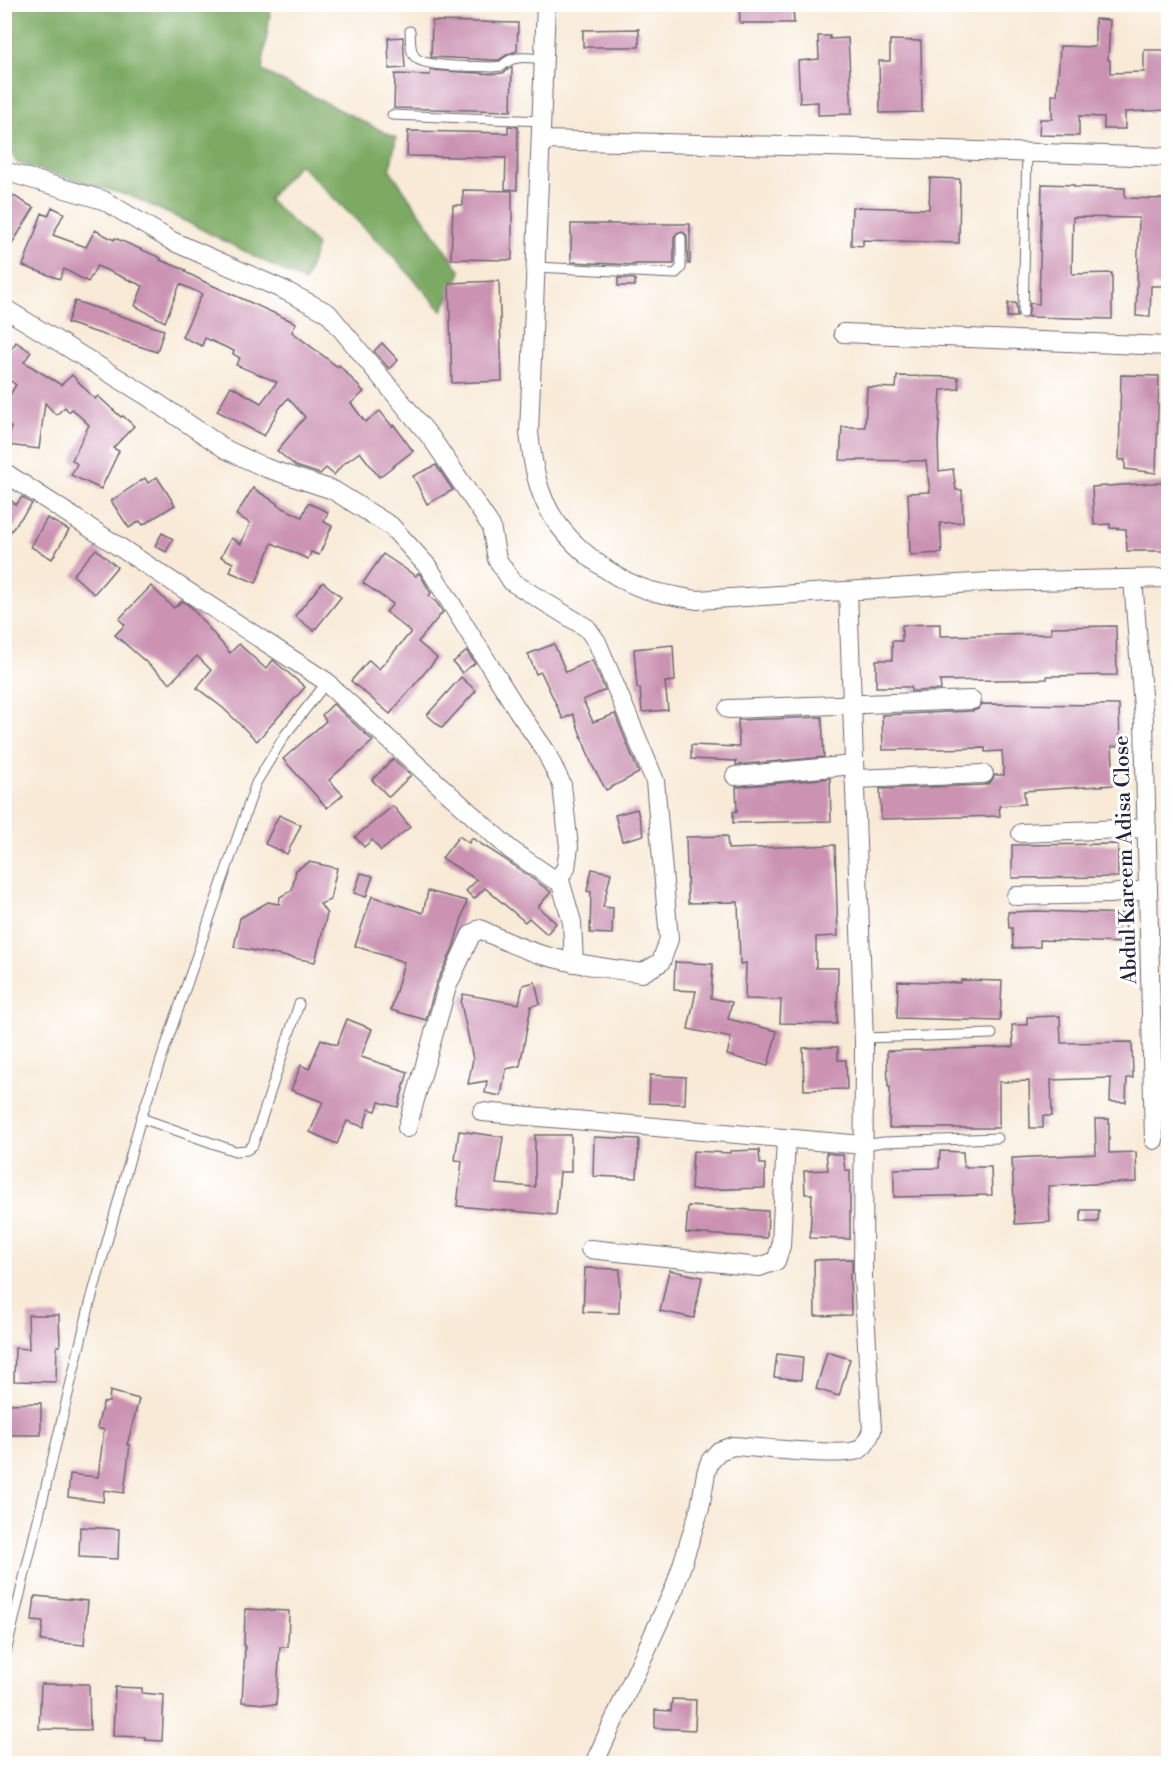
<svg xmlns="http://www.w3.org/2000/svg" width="1173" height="1768" font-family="'Libre Bodoni',serif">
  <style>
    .forest { fill: #7caa63; stroke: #4f664f; stroke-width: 1.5 }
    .building { fill: #cb92b2 }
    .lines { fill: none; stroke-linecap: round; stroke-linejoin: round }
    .service-casing { stroke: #6d6872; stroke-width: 11 }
    .minor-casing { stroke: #6d6872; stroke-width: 20 }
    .service { stroke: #fff; stroke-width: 9 }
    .minor { stroke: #fff; stroke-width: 18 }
    .labels { text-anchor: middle; stroke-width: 6; stroke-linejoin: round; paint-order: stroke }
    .street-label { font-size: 21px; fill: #22223b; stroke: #fff }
  </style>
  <rect width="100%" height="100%" fill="#fff"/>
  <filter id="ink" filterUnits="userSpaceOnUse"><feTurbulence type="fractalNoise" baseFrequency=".0167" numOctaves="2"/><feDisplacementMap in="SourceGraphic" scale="12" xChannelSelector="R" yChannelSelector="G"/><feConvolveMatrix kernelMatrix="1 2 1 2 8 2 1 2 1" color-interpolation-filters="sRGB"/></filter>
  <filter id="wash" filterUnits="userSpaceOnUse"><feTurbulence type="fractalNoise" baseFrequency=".008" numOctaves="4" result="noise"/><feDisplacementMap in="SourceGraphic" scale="24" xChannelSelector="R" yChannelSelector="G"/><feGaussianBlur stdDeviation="1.35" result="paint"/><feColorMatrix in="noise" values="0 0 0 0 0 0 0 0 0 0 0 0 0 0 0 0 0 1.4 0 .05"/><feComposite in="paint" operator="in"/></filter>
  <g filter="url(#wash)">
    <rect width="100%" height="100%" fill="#f8ead7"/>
    <path class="forest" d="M4 5H271L262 71 396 138 390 170 461 272 442 311 395 258 299 164 268 199 317 245 305 282 191 224 133 197 17 163 5 142Z"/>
    <g id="blocks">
      <g class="building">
        <path d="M739 4H793L794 23H740Z"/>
        <path d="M1095 19 1110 20 1108 60H1110V73L1144 72V50H1168V110L1125 112V129H1104V117L1079 116V136L1039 135 1040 119H1052V95H1057L1060 46 1095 47Z"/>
        <path d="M432 21 518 23 517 51 508 54 499 60H492L431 57Z"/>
        <path d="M639 29V47H583V30Z"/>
        <path d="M818 36H830V39L848 38 852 114 818 115V102L800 103 798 61 819 59Z"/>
        <path d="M403 37 405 68 389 69 388 38Z"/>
        <path d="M890 40 921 41 922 112 880 113 879 61H890Z"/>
        <path d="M512 67 511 111 394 108 395 74 430 75 431 70 493 74 503 73Z"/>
        <path d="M508 126 518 127 517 190 505 189 506 158 407 156 408 131 508 133Z"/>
        <path d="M930 178 960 179 959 243 863 240V246L851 245 852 207 929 209Z"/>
        <path d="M1042 184 1074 185V187L1125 188V198L1168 199V286H1151L1150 317 1136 316 1139 218 1073 217 1072 274 1112 273V319L1028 317 1030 303 1039 304Z"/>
        <path d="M4 190 34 208 4 257Z"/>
        <path d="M463 190 512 191V260L451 259 453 205H463Z"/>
        <path d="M52 207 64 213 53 235 86 247 95 230 114 240 115 238 161 258 160 260 186 270 185 272 207 283 296 323 292 332 338 367 339 365 364 392 351 403 365 422 380 411 392 426 394 425 413 451 379 477 360 452 342 465 334 475 326 468 320 474 296 466 277 451 305 417 288 398 279 409 264 436 217 411 231 386 261 403 277 382 236 365 240 358 233 354 234 351 205 338 202 346 182 337 202 294 180 284 165 322 135 306 143 286 97 266 88 282 64 269 60 279 23 266 42 213 48 216Z"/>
        <path d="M571 224H690V264H688L687 235 682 231 677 233 674 237V264H635V265L571 262Z"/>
        <path d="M618 278 635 279V286H618Z"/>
        <path d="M499 281 502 381 452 383 449 283Z"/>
        <path d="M75 301 164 330 157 352 67 323Z"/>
        <path d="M1008 303H1016L1017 317H1007Z"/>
        <path d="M16 342 31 352 24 362 61 385 72 375 95 399 98 396 121 417 123 416 134 426 113 448 119 451 101 489 71 475 77 464 72 460 89 425 72 409 69 412 65 407 56 415 45 403 39 449 8 445 11 427 4 425V404L16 385 4 376V343L12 348Z"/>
        <path d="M382 343 398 360 389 369 374 351Z"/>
        <path d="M1121 375 1159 376 1156 473 1125 469V460H1119Z"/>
        <path d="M897 376 958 377 959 389 941 390 938 442 939 471 953 469 956 490H962L963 522 940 523 942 553 910 555 908 493 930 492 926 461 840 460 842 427H865L867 387 896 388Z"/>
        <path d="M436 465 453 490 427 504 413 476Z"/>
        <path d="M157 477 175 505 143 525 140 521 129 528 111 501 145 478 148 483Z"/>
        <path d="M1168 482V551H1127L1126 529 1110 528V524L1094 525 1092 487Z"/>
        <path d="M253 488 278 504 277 505 302 517 308 503 328 512 324 522 332 526 319 555 311 552 308 559 272 543 256 583 230 572 233 563 221 557 231 538 241 544 250 523 236 515Z"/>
        <path d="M4 494 16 505 22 497 32 504 4 540Z"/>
        <path d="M47 518 69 530 52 559 31 547Z"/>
        <path d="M162 533 173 539 166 552 155 546Z"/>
        <path d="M96 549 117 567 94 594 73 575Z"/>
        <path d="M383 554 416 576 418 573 420 574 431 593 429 596 437 603 443 612 418 642 437 658 390 714 351 681 369 660 379 669 411 632 386 612 393 604 363 583Z"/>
        <path d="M323 582 341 597 314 631 295 616Z"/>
        <path d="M151 586 174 608 182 601 190 606 230 653 239 644 266 669 273 660 305 687 257 741 223 708 197 688 211 670 197 656 170 683 115 635 125 625 119 619Z"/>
        <path d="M940 624V636L1051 634V627L1116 626 1117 675 1047 676V679L940 681 941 690 911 691V687H876V660H892V641H902V625Z"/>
        <path d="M554 644 566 672 592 660 605 690 583 700 593 722 615 714 639 773 606 790 592 765 573 714 563 719 541 672 536 674 528 654Z"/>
        <path d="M673 645 675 681 665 682 668 710 642 712 640 688H637L634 649Z"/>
        <path d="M467 651 475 663 462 673 453 662Z"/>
        <path d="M461 677 476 691 442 728 427 715Z"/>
        <path d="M333 704 373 741 329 780 343 795 327 808 283 759 326 721 322 715Z"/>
        <path d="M982 704 1119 705 1120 746H1112L1114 785 1024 791 1025 804 999 806 1000 816 881 819 880 789 984 785 990 783 995 775H1004L1002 751 985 752V748L883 750 882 715 972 711 978 709Z"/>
        <path d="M822 717 824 757 736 765V761L691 759V745L739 747 738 720Z"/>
        <path d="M393 759 411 775 389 797 372 780Z"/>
        <path d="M830 778 831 821 733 823V812L737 811 736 787Z"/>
        <path d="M393 806 410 827 381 851 372 840 364 847 355 837Z"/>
        <path d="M637 809 644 835 622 841 615 815Z"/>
        <path d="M279 815 301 825 287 854 265 844Z"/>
        <path d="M459 836 469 843 472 838 503 858 551 892 538 907 556 923 547 934 529 918 525 922 485 888 474 899 466 891 477 880 442 858Z"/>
        <path d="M727 836 728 849 835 845 838 936 816 937V968H838L837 1024 780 1023 781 1000 745 999 746 963 740 964 738 902 688 903 686 837Z"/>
        <path d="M1118 844V877L1012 878V845Z"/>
        <path d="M309 862 337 868 330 900 320 904 327 914 315 962 234 947 240 918 268 902 279 904 280 897 292 890 296 870Z"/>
        <path d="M592 869 611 873 603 907 613 908 612 934 590 933 591 892 587 891Z"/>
        <path d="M361 873 373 876 366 897 354 893Z"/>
        <path d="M428 891 467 901 453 948 436 984 426 1020 391 1010 404 962 355 946 372 896 423 913Z"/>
        <path d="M1037 911 1126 914 1125 943 1040 940V947L1013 948 1012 928H1009L1008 912Z"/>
        <path d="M675 962 713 964 711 998 732 1002 728 1019 777 1031 768 1066 727 1055 731 1038 688 1029 696 991 674 990Z"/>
        <path d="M961 980 1002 981 1000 1021 897 1018 898 981 961 983Z"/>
        <path d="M535 982 540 1004 531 1006 520 1066 506 1069 501 1096 485 1093 487 1081 468 1084 473 1059 461 1003 463 994 519 1004 523 985Z"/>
        <path d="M1060 1016 1061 1043 1132 1042 1133 1078H1127L1126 1102H1110L1111 1078 1051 1080 1052 1116H1043V1128H1030L1029 1081 999 1082V1128H889L890 1087H888L887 1051 1013 1047 1012 1025H1027V1017Z"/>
        <path d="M347 1019 372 1029 361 1057 408 1072 398 1107 379 1102 376 1111 369 1109 364 1127 347 1121 337 1144 310 1132 323 1102 291 1090 301 1065 309 1069 321 1039 337 1045Z"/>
        <path d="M830 1047H838V1060H846L847 1089 804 1090 803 1048Z"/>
        <path d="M650 1075 686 1077 685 1104 649 1103Z"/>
        <path d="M1095 1119H1109V1153L1136 1152 1137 1182 1048 1186 1050 1222 1015 1224 1012 1158 1096 1154Z"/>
        <path d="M459 1131 503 1137 496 1184 535 1187V1135H571V1172H560L556 1215 457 1206 462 1161 455 1160Z"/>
        <path d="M594 1137 639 1139 637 1178 593 1176Z"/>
        <path d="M759 1150 760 1164H765V1188L691 1190 693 1151 730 1153V1151Z"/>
        <path d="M940 1151 963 1152 964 1167H991L992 1195 894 1197V1169L939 1168Z"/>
        <path d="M826 1153 843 1155 845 1170H850V1239L810 1238 812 1194H805L804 1171 828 1170Z"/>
        <path d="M688 1206 768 1211 767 1238 686 1233Z"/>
        <path d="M1081 1210H1099L1098 1222H1081Z"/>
        <path d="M852 1259V1273H850L851 1315 815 1316 814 1260Z"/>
        <path d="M585 1268 620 1269 619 1313 583 1312Z"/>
        <path d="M669 1270 702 1277 694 1318 660 1311Z"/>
        <path d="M28 1315H59L60 1346H57L56 1382 14 1381 15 1348 29 1349Z"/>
        <path d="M827 1352 850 1359 839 1396 816 1389Z"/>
        <path d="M777 1354 803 1357 801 1380 774 1377Z"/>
        <path d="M110 1391 139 1399 127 1445H130L124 1493 104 1490 103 1502 68 1497 70 1474 98 1477 104 1430 97 1428 103 1403 109 1402Z"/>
        <path d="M41 1403V1435H4V1404Z"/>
        <path d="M80 1527 119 1529 118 1559 79 1557Z"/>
        <path d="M35 1596 88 1601 84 1645 41 1641 43 1622 32 1621Z"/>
        <path d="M245 1609 289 1611 288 1647H280L276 1705 242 1702 245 1647H244Z"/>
        <path d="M41 1684H89L90 1730 39 1729Z"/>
        <path d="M115 1687 142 1688V1693L164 1695 162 1741 145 1740V1737L113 1736Z"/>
        <path d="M672 1699 696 1700 695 1730 655 1728V1710L671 1711Z"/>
      </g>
    </g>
  </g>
  <g filter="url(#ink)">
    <use href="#blocks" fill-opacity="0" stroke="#6d6872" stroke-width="1.5"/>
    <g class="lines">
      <defs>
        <g id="service">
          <path d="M410 31C411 39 409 52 416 58 427 68 476 66 492 67L502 66C513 54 529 58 544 59"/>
          <path d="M392 115 542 121"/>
          <path d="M536 267 675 274 681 268V238"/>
          <path d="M1023 313 1027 152"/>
          <path d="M863 1038 992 1034"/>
          <path d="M141 1118 235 1151 247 1150 253 1145 299 1004"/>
          <path d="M863 1145 884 1142 998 1138"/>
          <path d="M4 1661 88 1311 141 1118 256 783 285 735 327 682"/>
        </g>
        <g id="minor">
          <path d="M546 4 529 433C532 456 535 479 544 500 561 540 610 579 651 591 666 595 682 597 697 600L990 582 1168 578"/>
          <path d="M541 140 947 150 1168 157"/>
          <path d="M4 171 103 200 172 241 286 291 328 313 432 439 491 526 497 559 512 582 587 628 597 642 655 781 669 939 661 962 642 973C611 969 580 965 550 957 526 951 502 940 480 929L471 935 447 987 407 1128"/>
          <path d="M4 308 147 396 227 450 266 468 333 490 391 526 429 568 518 711 545 750 562 785 569 847 566 868 559 877 553 879 511 850 332 688 327 682 4 472"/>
          <path d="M843 333 1168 346"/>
          <path d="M1133 579 1144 721 1154 1140"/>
          <path d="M728 709 972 700"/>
          <path d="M735 776 854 765"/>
          <path d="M854 779 984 774"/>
          <path d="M1021 833 1147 828"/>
          <path d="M559 877 572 922 574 963"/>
          <path d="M1016 896 1110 894 1148 890"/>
          <path d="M482 1112 863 1145"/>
          <path d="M590 1249 759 1267 776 1261 781 1246 786 1138"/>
          <path d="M594 1764 675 1587 700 1508 706 1473 710 1461 719 1451 733 1446C754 1447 847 1458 860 1449 867 1444 869 1437 872 1430L863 1278 864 1042 848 591"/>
        </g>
      </defs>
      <use href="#service" class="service-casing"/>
      <use href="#minor" class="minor-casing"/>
      <use href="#service" class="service"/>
      <use href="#minor" class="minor"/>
    </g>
  </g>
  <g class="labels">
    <g class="street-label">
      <text transform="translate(1125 860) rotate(-92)" y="7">Abdul Kareem Adisa Close</text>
    </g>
  </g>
  <rect width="1173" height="1768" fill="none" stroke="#fff" stroke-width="24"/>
</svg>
